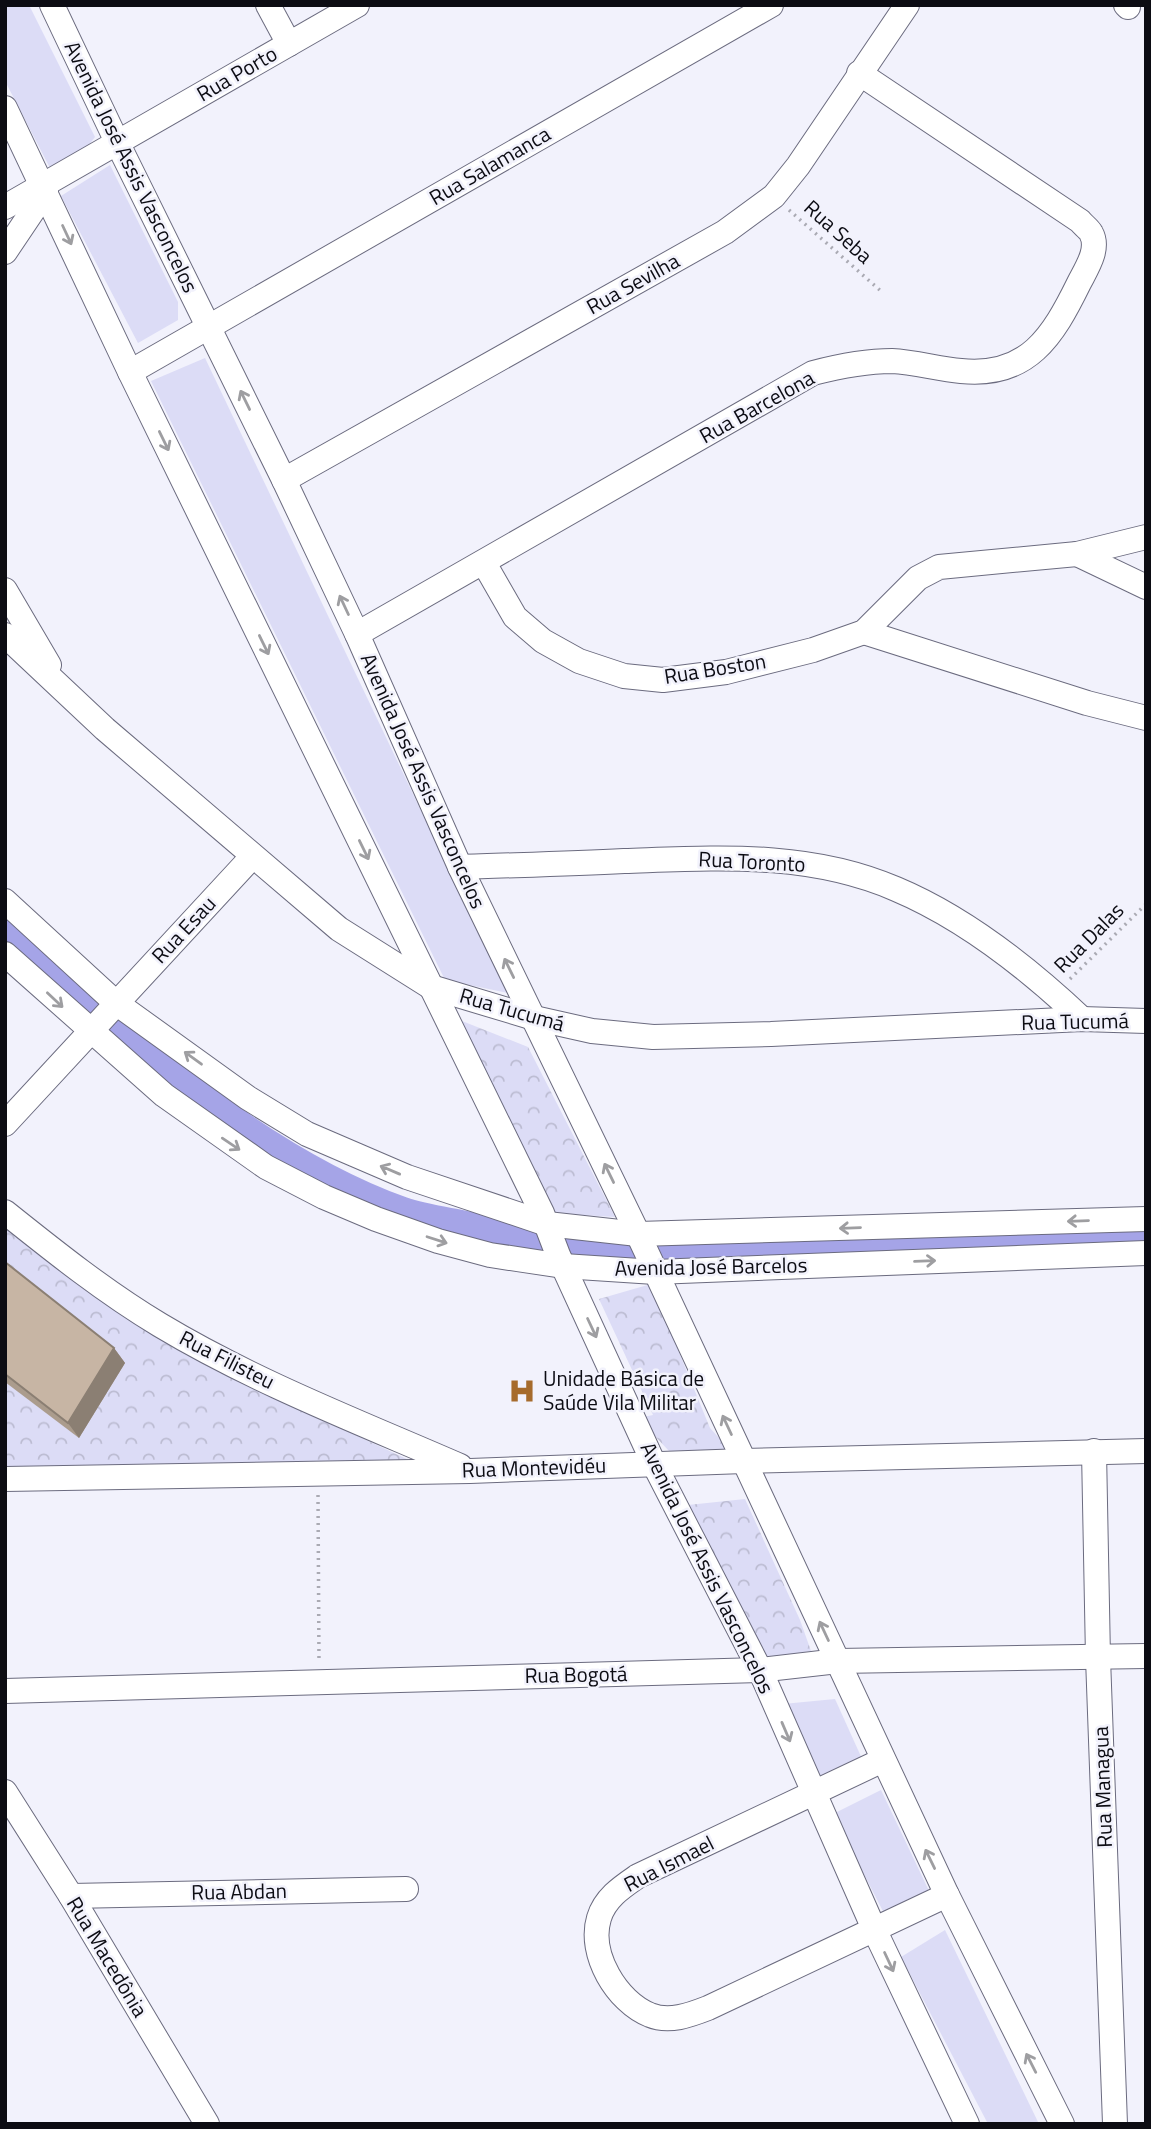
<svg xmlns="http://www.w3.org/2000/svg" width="1151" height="2129" font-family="'Titillium Web',sans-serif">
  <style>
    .grass { fill: #dcdcf6 }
    .park { fill: url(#park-crowns) }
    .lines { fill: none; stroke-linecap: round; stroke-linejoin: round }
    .river { stroke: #a5a4e7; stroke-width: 35 }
    .minor-casing { stroke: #6b6b7f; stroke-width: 26 }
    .path { stroke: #aaaab3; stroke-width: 3.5; stroke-dasharray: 2 5; stroke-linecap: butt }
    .minor { stroke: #fff; stroke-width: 24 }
    .wall { fill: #ab9c8d }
    .shaded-wall { fill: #8b7f73 }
    .building { fill: #c7b5a4; stroke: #8b7f73; stroke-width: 2 }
    .oneway { stroke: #9e9ea1 }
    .labels { text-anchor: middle; stroke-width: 5; stroke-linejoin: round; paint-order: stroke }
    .street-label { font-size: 21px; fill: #0c0c13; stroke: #f2f2fc }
    .poi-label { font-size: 21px; fill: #0c0c13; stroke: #f2f2fc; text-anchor: start }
  </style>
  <defs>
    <pattern id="park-crowns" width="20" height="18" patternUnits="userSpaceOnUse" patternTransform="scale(1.75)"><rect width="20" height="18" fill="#dcdcf6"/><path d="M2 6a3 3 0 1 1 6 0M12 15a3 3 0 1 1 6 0" fill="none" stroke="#bcbcd2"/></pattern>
  </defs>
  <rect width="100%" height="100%" fill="#f2f2fc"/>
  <g class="grass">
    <path d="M5 5H29L95 137 88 146 50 168 5 81Z"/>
    <path d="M110 165 178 302V320L138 343 61 196Z"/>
    <path d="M205 358 508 993 445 980 151 381Z"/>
    <path d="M835 1699 863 1761 821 1783 783 1704Z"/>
    <path d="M881 1790 930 1893 887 1919 833 1814Z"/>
    <path d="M945 1930 1039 2124H988L901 1957Z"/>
  </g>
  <g class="park">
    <path d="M462 1021 528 1047 615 1217 548 1213Z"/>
    <path d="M5 1223 238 1380 411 1461 7 1467Z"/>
    <path d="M651 1284 710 1428 731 1451H669L638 1418 653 1415 599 1299Z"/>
    <path d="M745 1499 800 1620 811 1651 761 1659 688 1505Z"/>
  </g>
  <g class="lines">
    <path class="river" d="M5 934C120 1038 253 1161 401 1214 421 1221 443 1224 463 1228 517 1240 570 1251 625 1257L1146 1241"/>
    <defs>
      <g id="minor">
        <path d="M52 5 118 144 284 480 357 634 460 867 638 1234 947 1895 1062 2124"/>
        <path d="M268 5 289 44"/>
        <path d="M1126 5 1128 7"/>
        <path d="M5 108 130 372 542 1213 558 1255 654 1464 760 1670 874 1929 967 2124"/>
        <path d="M5 207 357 5"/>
        <path d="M5 252 46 191"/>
        <path d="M130 372 771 5"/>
        <path d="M284 480 725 232 774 196 798 166 907 5"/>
        <path d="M1077 554 1146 587"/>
        <path d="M484 563 515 617 543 641 579 661 624 676 663 680 726 672 813 650 864 632 918 578 939 567 1077 554 1146 537"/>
        <path d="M5 590 49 665"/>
        <path d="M864 632 1087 703 1146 718"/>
        <path d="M357 634 813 373C840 366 865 361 892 361 915 362 938 369 961 371 1028 378 1053 336 1079 283 1086 269 1100 249 1091 233 1089 229 1083 225 1080 221L859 73"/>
        <path d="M5 635 105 729 339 929 431 987 534 1018 592 1031 653 1037 771 1034 1082 1019 1146 1021"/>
        <path d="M460 867C514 865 569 864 624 861 717 858 808 851 896 889 965 918 1028 968 1082 1019"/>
        <path d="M5 901 116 1003 248 1098 307 1134 407 1177 547 1224 638 1234 1146 1219"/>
        <path d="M5 954 164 1095 266 1167 324 1197 376 1219 438 1241 490 1255 563 1266 655 1272 1146 1253"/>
        <path d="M5 1124 252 857"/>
        <path d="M5 1212C55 1252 105 1292 160 1325 255 1382 359 1422 460 1466"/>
        <path d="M1094 1451 1098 1658 1115 2124"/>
        <path d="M5 1479 470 1471 744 1461 1146 1451"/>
        <path d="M5 1691 760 1670 838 1661 1146 1656"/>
        <path d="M883 1760 638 1876C622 1887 605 1898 599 1918 588 1954 617 2002 650 2015 669 2023 690 2015 708 2008L947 1895"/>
        <path d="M5 1792 71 1896 207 2124"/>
        <path d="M71 1896 406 1889"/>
      </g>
    </defs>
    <use href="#minor" class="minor-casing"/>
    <g class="path">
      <path d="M789 210 882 292"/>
      <path d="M1070 979 1146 904"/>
      <path d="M318 1495 319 1663"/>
    </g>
    <use href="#minor" class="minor"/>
  </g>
  <path class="wall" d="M5 1262 114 1348 125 1363 79 1438 5 1382Z"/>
  <path class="shaded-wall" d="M114 1348 125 1363 79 1438 68 1423Z"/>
  <path class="building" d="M5 1262 114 1348 68 1423 5 1374Z"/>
  <defs><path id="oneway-shaft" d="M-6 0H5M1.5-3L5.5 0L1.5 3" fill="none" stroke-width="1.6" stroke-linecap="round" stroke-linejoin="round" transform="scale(1.75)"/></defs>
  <g class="oneway">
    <use href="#oneway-shaft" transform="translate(67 235) rotate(65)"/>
    <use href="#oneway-shaft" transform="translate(245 400) rotate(-116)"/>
    <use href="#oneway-shaft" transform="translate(164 441) rotate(64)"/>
    <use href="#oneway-shaft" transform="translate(344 605) rotate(-115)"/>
    <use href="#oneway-shaft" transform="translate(264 645) rotate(64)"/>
    <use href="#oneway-shaft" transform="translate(364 850) rotate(64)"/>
    <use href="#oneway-shaft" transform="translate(509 968) rotate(-116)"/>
    <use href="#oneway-shaft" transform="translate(55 1000) rotate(43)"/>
    <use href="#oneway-shaft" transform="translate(193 1058) rotate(-144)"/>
    <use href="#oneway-shaft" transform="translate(231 1144) rotate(34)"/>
    <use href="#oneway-shaft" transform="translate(390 1170) rotate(-157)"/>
    <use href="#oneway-shaft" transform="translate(609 1173) rotate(-116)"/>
    <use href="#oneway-shaft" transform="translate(1078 1221) rotate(178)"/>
    <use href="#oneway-shaft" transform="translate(850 1228) rotate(178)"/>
    <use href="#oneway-shaft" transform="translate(437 1240) rotate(18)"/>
    <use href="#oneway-shaft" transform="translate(925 1261) rotate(-2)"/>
    <use href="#oneway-shaft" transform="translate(592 1328) rotate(65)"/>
    <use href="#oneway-shaft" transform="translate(727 1425) rotate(-115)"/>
    <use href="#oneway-shaft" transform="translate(824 1631) rotate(-115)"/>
    <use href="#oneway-shaft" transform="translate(786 1732) rotate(67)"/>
    <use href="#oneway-shaft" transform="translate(930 1859) rotate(-116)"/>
    <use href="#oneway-shaft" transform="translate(889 1962) rotate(65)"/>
    <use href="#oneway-shaft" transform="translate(1031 2063) rotate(-117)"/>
  </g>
  <defs>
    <symbol id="hospital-bare" viewBox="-9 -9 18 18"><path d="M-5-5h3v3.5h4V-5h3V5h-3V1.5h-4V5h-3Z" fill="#a66b2c" stroke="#f2f2fc" stroke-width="2.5" paint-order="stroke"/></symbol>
  </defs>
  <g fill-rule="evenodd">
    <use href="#hospital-bare" x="503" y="1372" width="38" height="38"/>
  </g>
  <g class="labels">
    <g class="street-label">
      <text transform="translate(237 74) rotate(-30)" y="7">Rua Porto</text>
      <text transform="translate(490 166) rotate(-30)" y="7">Rua Salamanca</text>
      <text transform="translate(131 167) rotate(64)" y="7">Avenida José Assis Vasconcelos</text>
      <text transform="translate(838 232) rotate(42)" y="7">Rua Seba</text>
      <text transform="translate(633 284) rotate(-29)" y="7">Rua Sevilha</text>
      <text transform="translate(757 407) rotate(-29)" y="7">Rua Barcelona</text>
      <text transform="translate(715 669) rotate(-9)" y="7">Rua Boston</text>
      <text transform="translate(423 781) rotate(66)" y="7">Avenida José Assis Vasconcelos</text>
      <text transform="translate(752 862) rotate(3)" y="7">Rua Toronto</text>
      <text transform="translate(184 930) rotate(-47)" y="7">Rua Esau</text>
      <text transform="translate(1089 938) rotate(-45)" y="7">Rua Dalas</text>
      <text transform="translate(512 1010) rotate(16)" y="7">Rua Tucumá</text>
      <text transform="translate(1075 1022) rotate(-1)" y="7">Rua Tucumá</text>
      <text transform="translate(711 1267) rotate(-1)" y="7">Avenida José Barcelos</text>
      <text transform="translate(227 1360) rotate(27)" y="7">Rua Filisteu</text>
      <text transform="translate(534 1468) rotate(-2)" y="7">Rua Montevidéu</text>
      <text transform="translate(707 1568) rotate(64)" y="7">Avenida José Assis Vasconcelos</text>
      <text transform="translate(576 1675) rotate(-1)" y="7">Rua Bogotá</text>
      <text transform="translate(1103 1787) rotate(-92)" y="7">Rua Managua</text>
      <text transform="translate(669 1864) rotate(-27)" y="7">Rua Ismael</text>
      <text transform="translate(239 1892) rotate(-1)" y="7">Rua Abdan</text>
      <text transform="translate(107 1957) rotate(59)" y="7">Rua Macedônia</text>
    </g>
    <g class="poi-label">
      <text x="543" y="1386">Unidade Básica de<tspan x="543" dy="24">Saúde Vila Militar</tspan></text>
    </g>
  </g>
  <rect width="1151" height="2129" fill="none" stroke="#0c0c13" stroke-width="14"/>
</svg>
